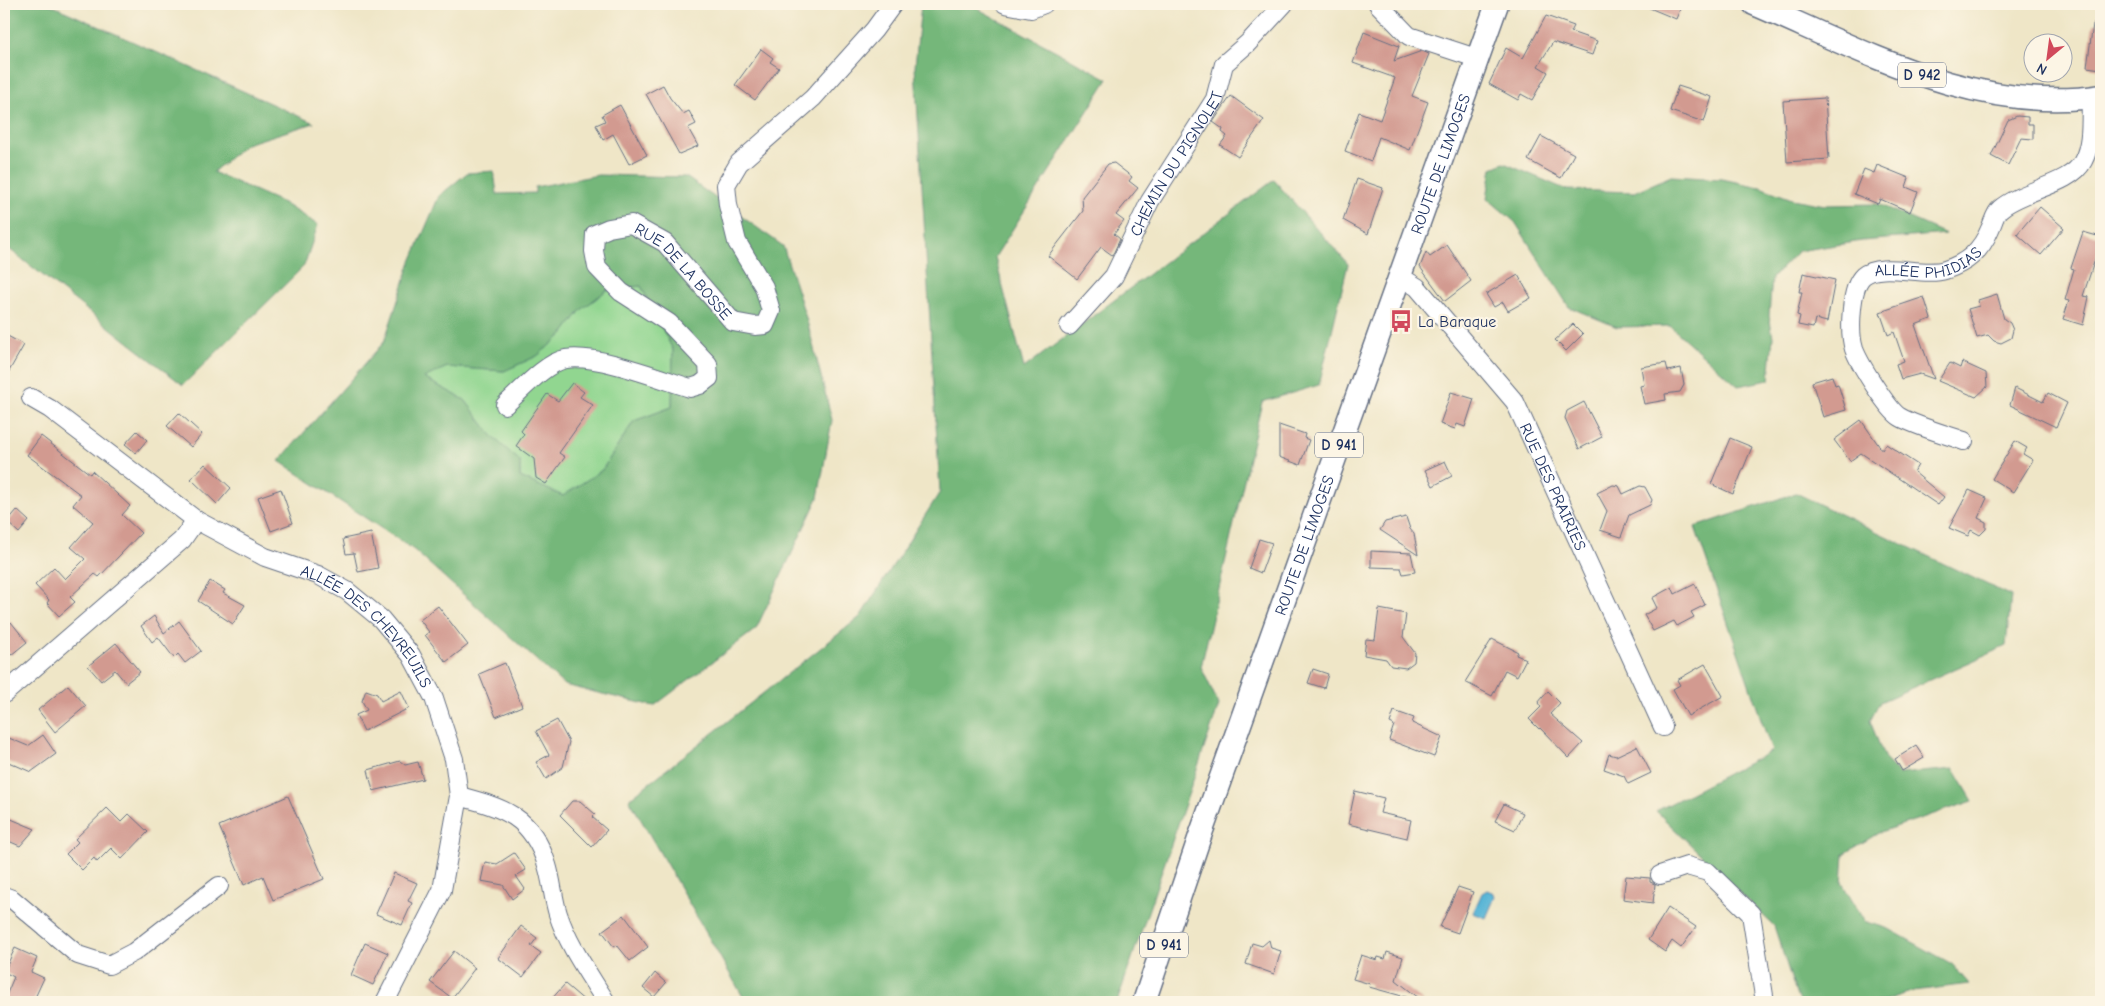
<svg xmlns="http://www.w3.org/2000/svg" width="2105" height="1006" font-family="'Comic Neue',sans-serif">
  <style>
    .green { fill: #91d690; stroke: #568277 }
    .forest { fill: #74b77a; stroke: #48736c; fill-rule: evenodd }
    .water { fill: #58b5d6; stroke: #3a729a }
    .building { fill: #d29a90 }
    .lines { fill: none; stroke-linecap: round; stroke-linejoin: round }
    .minor-casing { stroke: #656f83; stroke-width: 20 }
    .major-casing { stroke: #656f83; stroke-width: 25 }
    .minor { stroke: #fff; stroke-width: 18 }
    .major { stroke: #fff; stroke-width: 22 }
    .labels { text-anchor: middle; stroke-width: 4.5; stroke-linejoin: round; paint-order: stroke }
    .shield { fill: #fcf5e5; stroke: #5e6a86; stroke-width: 1 }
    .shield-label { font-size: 15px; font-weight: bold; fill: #1b2f5e }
    .street-label { font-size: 16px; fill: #1b2f5e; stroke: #fcf5e5 }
    .poi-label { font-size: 16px; fill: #1b2f5e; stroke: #fcf5e5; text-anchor: start }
  </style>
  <rect width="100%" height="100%" fill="#fcf5e5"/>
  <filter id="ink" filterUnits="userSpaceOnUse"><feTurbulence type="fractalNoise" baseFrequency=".02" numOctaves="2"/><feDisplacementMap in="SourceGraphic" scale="10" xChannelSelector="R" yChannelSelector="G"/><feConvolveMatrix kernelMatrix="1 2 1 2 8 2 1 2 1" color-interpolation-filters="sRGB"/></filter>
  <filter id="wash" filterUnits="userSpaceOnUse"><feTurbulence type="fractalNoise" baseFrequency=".0096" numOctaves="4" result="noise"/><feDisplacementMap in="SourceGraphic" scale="20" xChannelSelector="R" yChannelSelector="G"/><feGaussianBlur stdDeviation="1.12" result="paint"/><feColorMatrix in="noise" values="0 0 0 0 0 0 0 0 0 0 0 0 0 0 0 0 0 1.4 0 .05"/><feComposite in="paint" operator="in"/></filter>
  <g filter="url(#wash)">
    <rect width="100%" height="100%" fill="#efe6c7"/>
    <path class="green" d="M641 286 673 350 672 407 634 421 602 470 563 496 520 477V461L493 438 465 400 423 378 447 367 504 371 537 356 563 334 581 310 607 290Z"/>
    <g class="forest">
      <path d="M4 4H49L314 123 246 144 213 172 283 203 318 225 304 266 183 385 4 245Z"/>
      <path d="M921 4H969L1108 79 995 257 1024 368 1274 180 1348 264 1319 385 1262 402 1201 667 1219 705 1117 1002H746L629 799 860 617 940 492 915 67Z"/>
      <path d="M1504 163 1567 190 1635 192 1671 176 1722 179 1760 187 1792 199 1825 205 1878 204 1946 234 1862 241 1798 251 1772 278 1769 315 1773 337 1769 380 1738 386 1670 326 1617 327 1569 307 1515 222 1487 198 1492 168Z"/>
      <path d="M494 171 497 194 535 193V187L598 175 686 177 783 246 807 321 832 420 818 498 756 629 654 706 564 685 414 550 279 461 384 342 410 264 439 196 467 173ZM641 286 673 350 672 407 634 421 602 470 563 496 520 477V461L494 438 465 400 424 378 447 367 504 371 537 356 563 334 581 310 607 290Z"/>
      <path d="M1796 493 2011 596 2006 646 1880 702 1870 721 1885 759 1899 774 1954 769 1973 801 1880 832 1844 854 1842 883 1864 921 1889 929 1952 964 1969 984 1914 991 1880 1002H1799L1774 926 1656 811 1772 751 1695 527Z"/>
    </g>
    <path class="water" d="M1487 890 1494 893 1495 897 1486 918 1473 913 1482 893Z"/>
    <g id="blocks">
      <g class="building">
        <path d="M1640 4H1682L1676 19Z"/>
        <path d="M1546 16 1574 26 1571 32 1597 41 1592 55 1553 42 1538 66 1548 72 1532 100 1521 94 1518 100 1489 84 1506 48 1523 58Z"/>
        <path d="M2093 24H2101V69L2087 67Z"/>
        <path d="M1364 32 1399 46 1394 61 1422 51 1429 54 1412 96 1428 102 1410 150 1379 137 1371 161 1345 151 1359 112 1380 120 1395 78 1353 63Z"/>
        <path d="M761 49 773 58 770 62 779 68 755 100 735 85Z"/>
        <path d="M663 85 670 98 683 114 689 111 696 124 688 128 698 146 679 154 646 94Z"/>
        <path d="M1678 86 1712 97 1704 122 1670 111Z"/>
        <path d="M1231 96 1264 120 1238 157 1220 145 1227 136 1222 132 1223 129 1213 122Z"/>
        <path d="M1825 98 1829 159 1787 162 1783 101Z"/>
        <path d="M620 105 647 155 629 164 613 134 603 140 596 125 605 121 602 115Z"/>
        <path d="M2017 116 2028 117V124H2033V139L2021 138 2008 165 1991 156 2008 120Z"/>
        <path d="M1541 136 1574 154 1561 178 1528 160Z"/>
        <path d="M1114 163 1132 177 1129 181 1138 188 1116 215 1124 221 1114 234 1120 239 1114 252 1112 255 1101 247 1077 279 1048 256 1083 211 1082 197 1108 164Z"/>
        <path d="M1877 165 1909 178 1906 187 1918 192 1910 212 1880 199 1878 204 1854 194 1864 169 1874 173Z"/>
        <path d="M1357 179 1383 188 1368 234 1343 220Z"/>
        <path d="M2040 207 2064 228 2041 255 2017 234Z"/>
        <path d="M2083 232 2101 237V254L2097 253 2083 296 2089 297 2083 325 2063 319 2069 301 2065 300 2074 269 2071 268Z"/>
        <path d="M1447 245 1471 281 1445 301 1420 267 1426 252 1430 257Z"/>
        <path d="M1803 273 1835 280 1827 322 1815 319 1813 328 1798 325 1800 316 1797 315 1802 292H1799Z"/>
        <path d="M1518 275 1531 298 1508 311 1503 302 1494 307 1486 294Z"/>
        <path d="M1997 294 2004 319 2010 323 2013 330 2011 338 2001 343 1994 341 1988 335 1977 338 1968 309 1979 306 1978 300Z"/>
        <path d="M1924 297 1931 319 1915 325 1934 379 1920 374 1901 379 1896 364 1904 361 1894 332 1888 335 1880 312Z"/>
        <path d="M1573 324 1583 334 1566 351 1555 340Z"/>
        <path d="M4 334 24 345 4 380Z"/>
        <path d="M1962 362 1986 373 1987 387 1976 397 1938 381 1950 363 1960 368Z"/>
        <path d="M1666 363 1668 371 1681 368 1684 385 1680 392 1665 394 1666 400 1644 404 1640 386 1644 385 1641 367Z"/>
        <path d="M1832 376 1835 385 1838 384 1846 410 1823 417 1812 382Z"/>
        <path d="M572 383 584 392 580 397 593 405 559 453 565 457 546 484 536 478 534 459 516 446 524 434 521 431 547 394 558 401Z"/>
        <path d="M2015 388 2043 402 2048 393 2067 403 2056 427 2010 405Z"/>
        <path d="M1451 392 1474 399 1465 427 1457 424 1455 429 1440 424Z"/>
        <path d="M1584 402 1602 437 1579 449 1565 418 1567 411Z"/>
        <path d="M179 413 202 434 191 447 167 426Z"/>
        <path d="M1861 420 1882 450 1886 444 1918 465 1914 472 1944 497 1938 505 1861 453 1850 461 1834 440Z"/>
        <path d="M1279 425 1305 434 1304 438 1309 440 1300 465 1279 457Z"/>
        <path d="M137 431 147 440 136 453 125 444Z"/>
        <path d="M41 436 90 474 92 471 130 506 122 515 141 533 99 577 95 574 70 597 75 602 59 616 47 603 49 600 35 585 54 567 65 579 85 559 71 547 93 522 73 505 81 495 27 455Z"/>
        <path d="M1730 438 1752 447 1733 494 1711 484Z"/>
        <path d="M2015 441 2027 448 2023 454 2033 460 2013 492 1992 479Z"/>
        <path d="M1445 461 1452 476 1433 486 1425 470Z"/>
        <path d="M205 464 231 488 217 504 191 479Z"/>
        <path d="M1613 485 1619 486 1623 494 1640 486 1645 487 1652 500 1650 505 1629 515 1621 537 1600 530 1607 511 1597 493Z"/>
        <path d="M281 489 293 523 271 531 258 497Z"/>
        <path d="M1969 490 1987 498 1978 518 1986 522V529L1980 535 1971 530 1968 536 1949 528Z"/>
        <path d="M17 510 29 521 19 533 7 522Z"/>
        <path d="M1406 517 1410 529 1414 534 1418 555 1380 530 1385 522Z"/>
        <path d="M371 533 378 568 358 572 354 553 346 554 343 539Z"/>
        <path d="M1259 539 1272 543 1261 573 1249 568Z"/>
        <path d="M1371 551 1411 553 1415 572 1403 574 1401 568 1371 567Z"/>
        <path d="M210 581 225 590 223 593 245 605 233 624 198 601Z"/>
        <path d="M1695 584 1705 605 1691 612 1694 617 1677 626 1674 621 1653 631 1644 615 1657 608 1652 598 1672 587 1675 594Z"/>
        <path d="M438 606 468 645 446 662 425 635 429 632 420 620Z"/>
        <path d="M1379 609 1406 614 1403 637 1415 653 1414 662 1406 668 1391 666 1386 659 1364 655 1366 639 1375 640Z"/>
        <path d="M154 616 164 633 179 621 201 651 185 663 178 654 174 658 158 637 152 642 141 626Z"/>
        <path d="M11 622 27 642 11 655 4 647V628Z"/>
        <path d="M1492 639 1518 652 1516 655 1526 659 1517 676 1505 670 1492 696 1465 682Z"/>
        <path d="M116 643 140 672 126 683 115 670 101 681 88 666Z"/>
        <path d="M505 663 522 706 496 717 479 674Z"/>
        <path d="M1705 664 1723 696 1688 716 1673 689 1680 685 1677 680Z"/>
        <path d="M1313 669 1328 674 1324 688 1308 683Z"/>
        <path d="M68 685 86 706 55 732 38 710Z"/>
        <path d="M366 690 377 694 381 701 401 691 409 708 364 731 356 715 367 710 362 701Z"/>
        <path d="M1548 691 1560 703 1550 714 1583 743 1569 758 1540 728 1539 729 1529 719 1541 707 1538 703Z"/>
        <path d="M1394 711 1414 718 1412 723 1442 737 1434 757 1389 740 1394 725 1390 723Z"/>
        <path d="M557 720 569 742 563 767 546 779 536 762 549 755 536 731Z"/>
        <path d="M43 735 56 754 31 772 4 760V736L28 746Z"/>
        <path d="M1637 746 1651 773 1628 784 1624 776 1604 769 1609 754 1616 756Z"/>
        <path d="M1916 746 1924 758 1902 771 1895 759Z"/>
        <path d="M400 761 405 765 418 762 423 779 373 791 368 770Z"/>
        <path d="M1355 791 1384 798 1380 813 1411 820 1407 838 1348 824Z"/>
        <path d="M288 796 324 879 273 900 263 876 244 885 219 826Z"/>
        <path d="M572 801H580L595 814 592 817 607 830 592 847 560 815Z"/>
        <path d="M1504 804 1523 813 1515 830 1495 821Z"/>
        <path d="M107 808 121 822 129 814 148 832 122 859 111 848 97 862 94 858 82 870 66 854 78 842 75 839Z"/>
        <path d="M4 816 35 829 20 846 4 839Z"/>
        <path d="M514 853 526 870 516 876 525 889 512 899 503 885 481 881 485 862 497 864Z"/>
        <path d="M394 873 417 883 408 901 412 903 402 925 376 914Z"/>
        <path d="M1626 876 1650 878V882L1655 884 1653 903 1623 899Z"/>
        <path d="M1458 887 1473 892 1458 933 1440 927Z"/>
        <path d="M1668 908 1696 927 1681 948 1672 941 1665 952 1648 940Z"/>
        <path d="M624 915 648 947 630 961 617 945 614 947 602 931Z"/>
        <path d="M521 926 537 938 531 946 541 953 523 977 498 958Z"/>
        <path d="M1269 940 1271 948 1281 951 1274 974 1246 964 1252 943 1262 946Z"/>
        <path d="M365 943 388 953 373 985 351 975Z"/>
        <path d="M15 948 37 958 31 972 44 978 33 1002H13L5 998 14 977 4 972Z"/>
        <path d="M454 951 475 968 452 998 430 982Z"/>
        <path d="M1387 952 1403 957 1396 980 1424 1002 1369 987 1370 984 1353 979 1361 955 1377 960 1378 957 1385 959Z"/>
        <path d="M655 973 666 983 654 997 643 988Z"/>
        <path d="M565 984 586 1002H549Z"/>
      </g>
    </g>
  </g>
  <g filter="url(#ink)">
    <use href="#blocks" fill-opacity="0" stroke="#656f83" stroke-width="1"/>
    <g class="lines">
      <defs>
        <g id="minor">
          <path d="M1005 4 1031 9 1044 4"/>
          <path d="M1378 4 1409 36 1476 58"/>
          <path id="s1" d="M1399 276 1417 287 1515 402 1663 727"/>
          <path id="s2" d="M1069 326 1114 276 1150 201 1215 99 1224 64 1248 43 1284 4"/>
          <path d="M31 398 50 409 196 520"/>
          <path id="s3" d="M505 405C520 392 546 362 566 359 597 354 658 378 690 388L700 385 709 378 708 364 669 323 621 292 597 267 594 251 595 234 609 228 631 224 665 243 733 322 755 326 765 325 771 311 764 287 737 242 728 205 726 185 739 163 813 98 874 30 893 4"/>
          <path id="s4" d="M1964 441C1945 434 1918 427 1900 417 1888 410 1859 363 1854 349 1849 333 1850 288 1863 276 1880 261 1924 277 1945 270 1967 263 1981 251 1990 229 1993 223 1995 213 2000 209 2021 190 2071 185 2083 161 2093 142 2090 118 2091 97"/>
          <path id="s5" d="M4 694 182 540 196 520 265 557 318 575 347 591 381 619 411 655 434 698 454 759 459 796 442 890 385 1002"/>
          <path d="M459 796C504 808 532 816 547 865 552 881 553 898 558 914 568 945 589 974 606 1002"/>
          <path d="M1660 875 1687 866 1708 872 1751 914 1765 1002"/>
          <path d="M4 896 12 899 78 955 109 965 134 952 219 886"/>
        </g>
        <g id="major">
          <path d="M1754 4C1864 51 1977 115 2101 96"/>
          <path id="s6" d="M1144 1002 1200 836 1497 4"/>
        </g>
      </defs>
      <use href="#minor" class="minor-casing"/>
      <use href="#major" class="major-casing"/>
      <use href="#minor" class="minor"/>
      <use href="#major" class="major"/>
    </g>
  </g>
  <defs>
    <symbol id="bus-bare" viewBox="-9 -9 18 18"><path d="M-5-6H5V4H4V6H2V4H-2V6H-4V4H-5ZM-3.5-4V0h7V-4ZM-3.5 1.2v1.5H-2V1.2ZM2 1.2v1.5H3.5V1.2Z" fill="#d1495b" stroke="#fcf5e5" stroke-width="2.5" paint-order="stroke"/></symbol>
  </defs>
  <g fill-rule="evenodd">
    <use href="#bus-bare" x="1385" y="305" width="32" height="32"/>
  </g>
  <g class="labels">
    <g class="shield">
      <rect x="1898" y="62.5" width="48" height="25" rx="4"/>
      <rect x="1315" y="432.5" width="48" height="25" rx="4"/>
      <rect x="1140" y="932.5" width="48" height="25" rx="4"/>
    </g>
    <g class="shield-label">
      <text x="1922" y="80">D 942</text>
      <text x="1339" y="450">D 941</text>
      <text x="1164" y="950">D 941</text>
    </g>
    <g class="street-label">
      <text dy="6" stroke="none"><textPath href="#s2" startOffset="196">CHEMIN DU PIGNOLET</textPath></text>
      <text dy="6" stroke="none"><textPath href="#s6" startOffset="889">ROUTE DE LIMOGES</textPath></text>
      <text dy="6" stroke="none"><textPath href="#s4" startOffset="295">ALLÉE PHIDIAS</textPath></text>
      <text dy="6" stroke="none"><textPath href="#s3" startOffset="532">RUE DE LA BOSSE</textPath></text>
      <text dy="6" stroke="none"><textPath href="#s1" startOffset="265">RUE DES PRAIRIES</textPath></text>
      <text dy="6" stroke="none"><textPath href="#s6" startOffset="484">ROUTE DE LIMOGES</textPath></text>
      <text dy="6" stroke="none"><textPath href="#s5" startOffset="465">ALLÉE DES CHEVREUILS</textPath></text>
    </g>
    <g class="poi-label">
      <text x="1418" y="327">La Baraque</text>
    </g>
  </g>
  <rect width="2105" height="1006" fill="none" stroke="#fcf5e5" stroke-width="20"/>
  <g transform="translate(2048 58) rotate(209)"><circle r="24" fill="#fcf5e5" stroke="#a2a6af"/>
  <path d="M0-4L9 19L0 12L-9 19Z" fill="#d1495b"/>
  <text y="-8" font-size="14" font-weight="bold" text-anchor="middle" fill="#1b2f5e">N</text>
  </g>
</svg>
